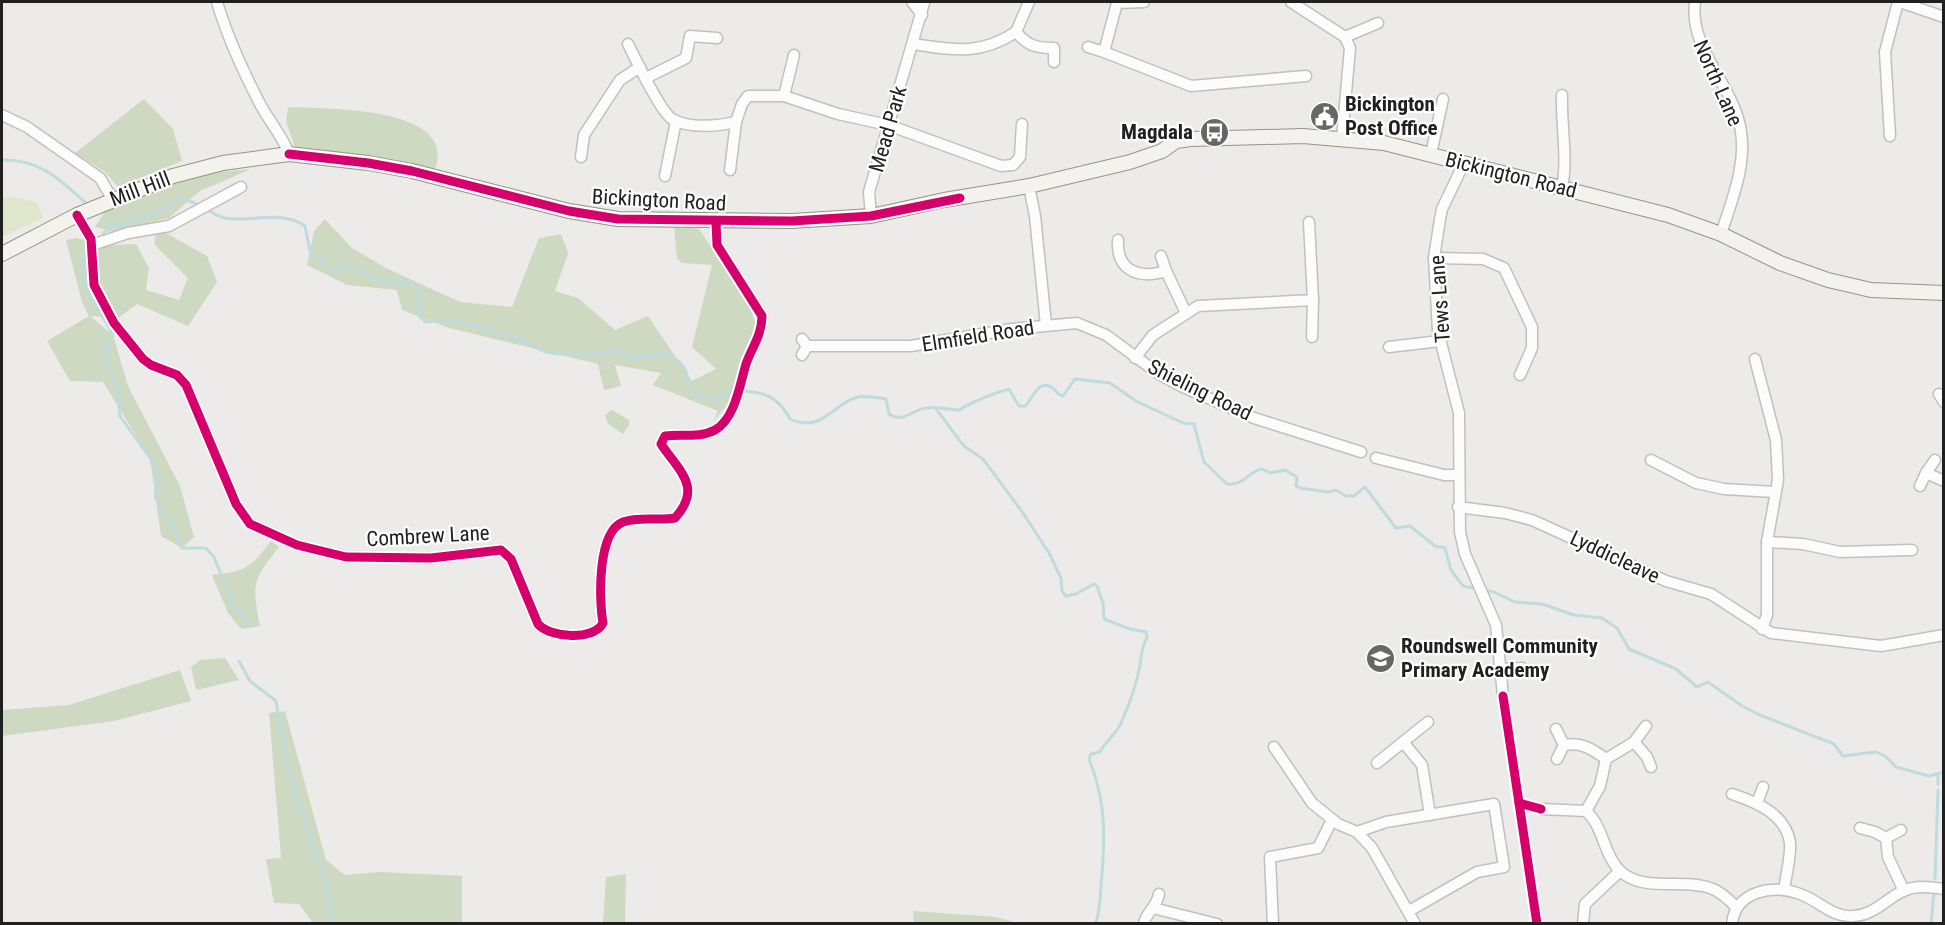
<svg xmlns="http://www.w3.org/2000/svg" width="1945" height="925" font-family="'Roboto Condensed',sans-serif">
  <style>
    .grass { fill: #dee7cb }
    .forest { fill: #cdd9c1 }
    .lines { fill: none; stroke-linecap: round; stroke-linejoin: round }
    .stream { stroke: #c0dbdd; stroke-width: 3 }
    .minor-casing { stroke: #c1c0bf; stroke-width: 13 }
    .secondary-casing { stroke: #969583; stroke-width: 16 }
    .minor { stroke: #fcfcfc; stroke-width: 10 }
    .secondary { stroke: #f3f2ec; stroke-width: 14 }
    .quiet { stroke: #8e44ad; stroke-width: 8; stroke-dasharray: 15 8; stroke-linecap: butt }
    .cycleway-casing { stroke: #fff; stroke-width: 13 }
    .cycleway { stroke: #d6006c; stroke-width: 9 }
    .labels { text-anchor: middle; stroke-width: 4.5; stroke-linejoin: round; paint-order: stroke }
    .street-label { font-size: 21px; fill: #202020; stroke: #fff }
    .poi-label { font-size: 21px; font-weight: bold; fill: #202020; stroke: #fff; text-anchor: start }
  </style>
  <rect width="100%" height="100%" fill="#edebe9"/>
  <path class="grass" d="M17 197 37 203 43 218 2 237V198Z"/>
  <g class="forest">
    <path d="M144 99 173 129 182 161 118 187 105 172 75 153Z"/>
    <path d="M288 107C325 109 459 105 435 170L295 147 286 122Z"/>
    <path d="M251 169 200 191 169 218 113 232 95 227 108 207 208 173Z"/>
    <path d="M325 219 352 248 386 268 460 302 512 307 539 238 561 234 568 253 555 291 578 298 615 330 648 316 692 381 716 369 692 347 712 265 682 263 677 259 674 226 699 229 748 302 756 324 728 404 713 422 718 411 653 385 661 373 615 365 621 386 604 390 598 364 449 328 402 310 397 290 347 285 307 265 314 231Z"/>
    <path d="M157 228 207 256 217 282 188 326 137 304 118 318 90 316 113 335 128 386 180 486 194 537 182 548 161 536 150 458 103 382 70 381 47 341 89 316 82 302 66 240 76 238 110 245 136 244 149 268 146 290 179 300 188 278 154 244Z"/>
    <path d="M612 410 629 420V425L623 434 608 424 605 415Z"/>
    <path d="M271 541 279 547C252 581 252 584 260 626L241 629 228 613 212 575C246 572 251 567 271 541Z"/>
    <path d="M225 658 239 680 196 690 191 667 200 660Z"/>
    <path d="M180 670 191 701 114 721 2 736V710L69 705Z"/>
    <path d="M285 711 326 860 345 875 380 872 462 876V923H313L299 904 274 903 266 859 281 858 269 713Z"/>
    <path d="M626 874 625 923H603L606 877Z"/>
    <path d="M913 911 995 917 1018 923H914Z"/>
  </g>
  <g class="lines">
    <g class="stream">
      <path d="M2 160C40 159 59 179 86 203"/>
      <path d="M207 210C213 213 219 217 225 218 251 223 281 209 305 226L310 251 334 272 352 266 374 281H407L415 285 419 297V316L426 322C455 318 476 325 503 335 510 338 518 338 525 341 532 344 538 350 546 352 563 356 604 355 620 350L634 358 662 353C681 359 689 369 688 388L692 394 719 401 725 391C755 391 775 390 790 419 823 434 834 402 858 397 867 395 878 398 886 399L889 414C903 424 913 409 926 408 938 406 949 410 960 410 968 403 998 392 1009 389L1019 406H1025C1032 400 1038 379 1051 387 1056 390 1056 394 1063 396L1075 379 1110 383 1136 401 1183 423 1194 424 1204 462 1227 484C1245 486 1248 471 1262 469L1270 473 1285 470 1297 477 1296 486 1300 488 1328 492 1336 490 1346 496H1354L1365 487 1396 528 1410 526 1435 546 1445 548 1451 570 1463 586 1477 589"/>
      <path d="M108 221 115 226C127 222 140 219 152 214 172 206 173 192 199 205"/>
      <path d="M103 233 114 226"/>
      <path d="M86 251C73 284 100 308 113 335L104 352 107 367 116 380 120 416 150 458 158 477 155 496 163 512 172 523 182 548H206L214 557 233 605 252 625"/>
      <path d="M936 409 964 446 983 459 1023 513 1049 553 1061 578 1062 591 1066 596 1076 594 1094 584 1097 586 1103 603 1104 619 1130 629 1146 632 1147 638C1141 647 1142 654 1140 665 1137 683 1129 705 1121 723 1116 735 1105 741 1100 752L1091 754 1089 759C1107 803 1105 841 1101 887 1100 899 1100 914 1095 924"/>
      <path d="M1483 590 1494 592 1515 602 1542 604 1574 615 1602 618 1617 628 1629 649 1676 669 1697 687 1708 682 1742 706 1760 715 1834 744 1843 756 1876 752 1885 756 1896 767 1929 776 1944 772"/>
      <path d="M239 661 250 681 276 701 286 760 328 892 331 924"/>
      <path d="M1938 784V775"/>
      <path d="M1935 879 1938 790"/>
      <path d="M1931 924 1934 892"/>
    </g>
    <defs>
      <g id="minor">
        <path d="M217 2C227 36 242 69 259 102 268 120 282 135 289 154"/>
        <path d="M912 2 922 15"/>
        <path d="M1144 2 1117 3 1104 52 1191 86 1306 76"/>
        <path d="M1291 2 1345 37 1350 48 1342 138"/>
        <path d="M1695 2C1689 48 1730 81 1740 126 1748 162 1732 200 1721 234"/>
        <path d="M1900 2 1944 17"/>
        <path d="M1016 32 1029 2"/>
        <path d="M1345 37 1378 23"/>
        <path d="M628 44C636 60 660 111 672 119 689 129 718 126 736 122L742 104 748 96H784L838 114 888 125 1001 166 1013 165 1020 157 1022 124"/>
        <path d="M913 44C954 50 979 56 1016 32 1028 46 1036 48 1054 48V62"/>
        <path d="M1088 47 1104 52"/>
        <path d="M646 78 686 58 690 36 717 38"/>
        <path d="M784 96 794 55"/>
        <path d="M2 115 27 127 100 178 113 200"/>
        <path d="M1890 136 1885 52 1898 2"/>
        <path d="M1431 154 1443 99"/>
        <path d="M581 157 584 135 620 80 640 67"/>
        <path d="M1464 163 1442 209 1440 219 1434 258 1438 331 1459 413 1460 532 1465 554 1496 625 1503 696"/>
        <path d="M730 170 736 122"/>
        <path d="M665 176 676 121"/>
        <path d="M1029 186 1035 216 1046 325"/>
        <path d="M1562 188C1568 158 1561 126 1562 95"/>
        <path d="M77 215 91 239 94 285 114 323 143 359 151 365 177 375 186 385 236 504 250 524 297 545 346 557 431 558 501 550 511 559 538 624C550 638 594 641 603 623 599 600 597 532 623 522 639 516 658 521 675 518 703 487 679 471 661 444L665 436C681 434 700 438 715 430 735 419 740 384 746 364 752 347 762 335 762 316L717 245 716 222"/>
        <path d="M871 216 869 192 924 3"/>
        <path d="M1118 240C1116 272 1140 279 1166 271L1186 313"/>
        <path d="M92 245 128 233 169 226 241 187"/>
        <path d="M1161 256 1166 271"/>
        <path d="M1434 258 1483 259 1504 268 1532 327V348L1520 375"/>
        <path d="M1312 337 1313 300"/>
        <path d="M807 346H911L1012 329 1077 323 1106 335 1159 374 1183 387 1254 418 1361 452"/>
        <path d="M1389 347 1440 341"/>
        <path d="M802 355 807 346 802 339"/>
        <path d="M1135 358 1153 335 1198 306 1313 300 1309 222"/>
        <path d="M1755 359 1776 440 1778 480 1767 542V615L1762 629"/>
        <path d="M1939 394 1944 402"/>
        <path d="M1376 458 1444 475H1459"/>
        <path d="M1651 460 1696 483 1724 489 1774 492"/>
        <path d="M1935 460 1926 473 1944 481"/>
        <path d="M1920 486 1926 473"/>
        <path d="M1458 507 1505 513 1532 520 1666 581 1711 594 1771 633 1881 646 1944 635"/>
        <path d="M1767 542 1803 544 1840 552 1912 550"/>
        <path d="M1500 669 1522 668"/>
        <path d="M1556 729 1564 745C1582 742 1592 749 1606 759"/>
        <path d="M1403 742 1422 765 1430 815"/>
        <path d="M1634 742 1647 757 1651 767"/>
        <path d="M1274 747 1312 803 1338 824 1357 832 1372 848 1415 924"/>
        <path d="M1557 759 1564 745"/>
        <path d="M1377 763 1428 722"/>
        <path d="M1732 794C1756 802 1786 814 1790 843 1791 857 1786 875 1784 890"/>
        <path d="M1757 803 1763 787"/>
        <path d="M1541 809 1586 811C1604 827 1603 854 1620 871 1644 893 1682 878 1710 888 1720 891 1728 899 1736 907"/>
        <path d="M1586 811 1600 786 1606 759 1634 742 1646 726"/>
        <path d="M1860 828 1875 832 1886 838 1888 857 1904 891"/>
        <path d="M1357 832 1386 822 1494 804 1504 867 1477 872 1409 911"/>
        <path d="M1886 838 1901 830"/>
        <path d="M1153 908 1217 924"/>
        <path d="M1144 923C1147 911 1157 907 1159 894"/>
        <path d="M1273 924 1270 857 1318 848 1332 820"/>
        <path d="M1583 924 1585 904 1620 871"/>
        <path d="M1732 924C1735 891 1773 884 1800 894 1820 901 1832 918 1854 916 1874 915 1886 899 1903 891 1916 885 1930 887 1944 889"/>
      </g>
      <path id="secondary" d="M2 254 77 215 173 176 223 163 289 154 368 163 412 171 569 211 618 219 792 221 871 216 944 200 1029 186 1130 162 1162 151 1176 141 1191 139 1303 136 1384 143 1668 215 1721 234 1780 263 1828 280 1871 290 1944 293"/>
    </defs>
    <use href="#minor" class="minor-casing"/>
    <use href="#secondary" class="secondary-casing"/>
    <use href="#minor" class="minor"/>
    <use href="#secondary" class="secondary"/>
    <path class="quiet" d="M924 3V2"/>
    <defs>
      <g id="cycleway">
        <path d="M289 154 368 163 412 171 569 211 618 219 792 221 871 216 960 198"/>
        <path d="M77 215 91 239 94 285 114 323 143 359 151 365 177 375 186 385 236 504 250 524 297 545 346 557 431 558 501 550 511 559 538 624C550 638 594 641 603 623 599 600 597 532 623 522 639 516 658 521 675 518 703 487 679 471 661 444L665 436C681 434 700 438 715 430 735 419 740 384 746 364 752 347 762 335 762 316L717 245 716 222"/>
        <path d="M1503 696 1519 803 1541 809"/>
        <path d="M1519 803 1537 924"/>
      </g>
    </defs>
    <use href="#cycleway" class="cycleway-casing"/>
    <use href="#cycleway" class="cycleway"/>
  </g>
  <defs>
    <symbol id="civic-disc" viewBox="-11 -11 22 22"><circle r="9.5" fill="#686766" stroke="#fff"/><path d="M-.6-6.5H3V-4.5H.6V-3L4-1V1h2V6H-6V1h2V-1L-.6-3ZM-1.2 2.5V6h2.4V2.5Z" fill="#fff"/></symbol>
    <symbol id="bus-disc" viewBox="-11 -11 22 22"><circle r="9.5" fill="#686766" stroke="#fff"/><path d="M-5-6H5V4H4V6H2V4H-2V6H-4V4H-5ZM-3.5-4V0h7V-4ZM-3.5 1.2v1.5H-2V1.2ZM2 1.2v1.5H3.5V1.2Z" fill="#fff"/></symbol>
    <symbol id="school-disc" viewBox="-11 -11 22 22"><circle r="9.5" fill="#686766" stroke="#fff"/><path d="M0-5L7-2L0 1L-7-2ZM-4 1L0 2.5L4 1V4Q0 6-4 4Z" fill="#fff"/></symbol>
  </defs>
  <g fill-rule="evenodd">
    <use href="#civic-disc" x="1308" y="100" width="33" height="33"/>
    <use href="#bus-disc" x="1198" y="116" width="33" height="33"/>
    <use href="#school-disc" x="1364" y="642" width="33" height="33"/>
  </g>
  <g class="labels">
    <g class="street-label">
      <text transform="translate(1718 83) rotate(66)" y="7">North Lane</text>
      <text transform="translate(888 129) rotate(-74)" y="7">Mead Park</text>
      <text transform="translate(1511 175) rotate(14)" y="7">Bickington Road</text>
      <text transform="translate(140 189) rotate(-21)" y="7">Mill Hill</text>
      <text transform="translate(659 200) rotate(3)" y="7">Bickington Road</text>
      <text transform="translate(1440 299) rotate(-94)" y="7">Tews Lane</text>
      <text transform="translate(978 336) rotate(-9)" y="7">Elmfield Road</text>
      <text transform="translate(1200 390) rotate(26)" y="7">Shieling Road</text>
      <text transform="translate(428 536) rotate(-3)" y="7">Combrew Lane</text>
      <text transform="translate(1615 557) rotate(25)" y="7">Lyddicleave</text>
    </g>
    <g class="poi-label">
      <text x="1345" y="111">Bickington<tspan x="1345" dy="24">Post Office</tspan></text>
      <text x="1193" y="139" text-anchor="end">Magdala</text>
      <text x="1401" y="653">Roundswell Community<tspan x="1401" dy="24">Primary Academy</tspan></text>
    </g>
  </g>
  <rect width="1945" height="925" fill="none" stroke="#202020" stroke-width="6"/>
</svg>
